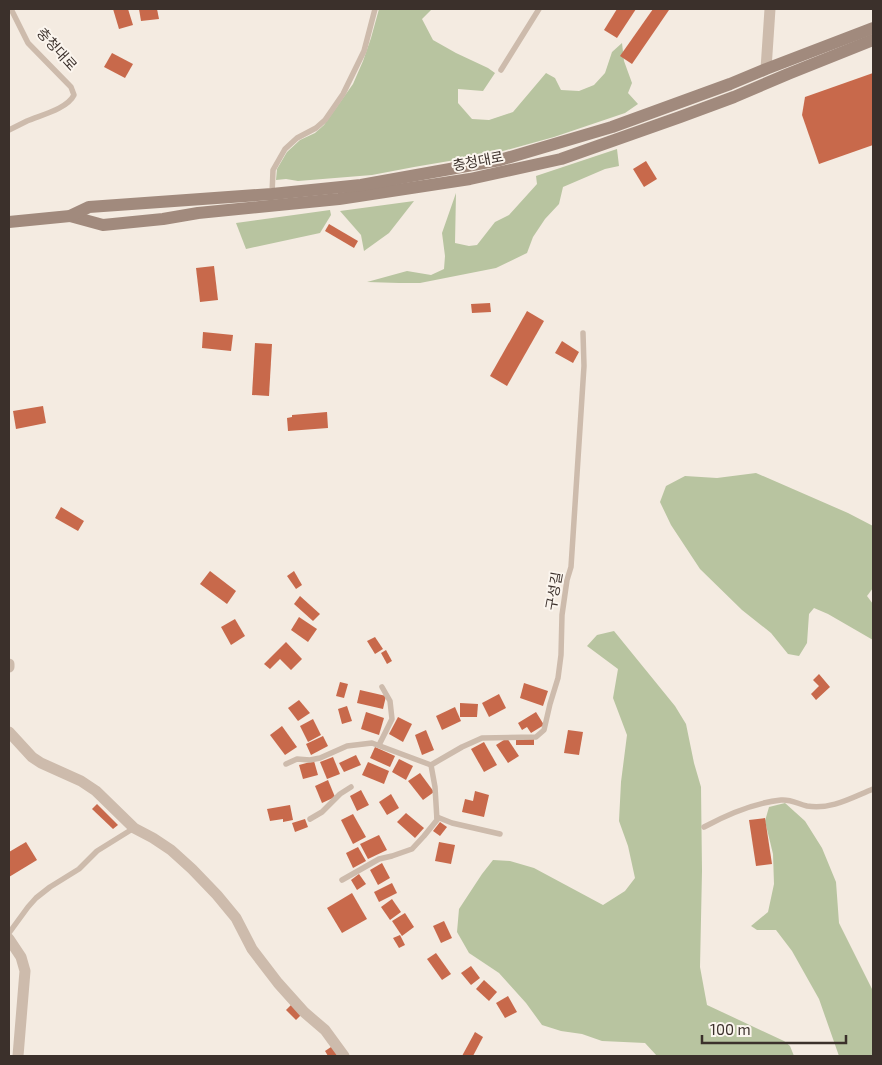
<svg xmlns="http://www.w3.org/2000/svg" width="882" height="1065" font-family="'Exo 2','Noto Sans KR',sans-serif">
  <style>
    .green { fill: #b8c4a0 }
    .building { fill: #c8694b }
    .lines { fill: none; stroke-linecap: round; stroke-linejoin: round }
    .lane { stroke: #cdbbac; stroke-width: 5.5 }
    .street { stroke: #cdbbac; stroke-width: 11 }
    .secondary { stroke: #a18a7d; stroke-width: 12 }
    .labels { text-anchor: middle; stroke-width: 4; stroke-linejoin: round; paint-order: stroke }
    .street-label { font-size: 14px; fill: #3b302b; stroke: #fbf5ee }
  </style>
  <rect width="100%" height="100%" fill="#f4ebe1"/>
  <g class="green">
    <path d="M379 9H432L422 19 433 40 456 53 488 68 495 73 483 91 458 89V103L472 119 489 120 513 112 546 73 555 78 561 90 579 91 594 85 605 73 612 52 622 43 624 61 632 83 628 93 638 104 625 113 554 137 503 151 461 159 414 167 372 175 298 181 286 179 276 180 277 169 287 152 300 140 315 133 324 125 353 84 363 61 371 38Z"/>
    <path d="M617 149 619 166 605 169 563 187 559 204 545 219 533 237 527 253 496 268 420 283H399L367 282 407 271 431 275 444 269 445 256 442 233 456 193 455 243 469 246 477 245 495 222 509 215 537 184 536 176Z"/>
    <path d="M414 201 389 233 364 251 361 235 340 211Z"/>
    <path d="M330 210 331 215 320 233 246 249 236 223Z"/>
    <path d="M756 473 848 513 873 526V588L867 596 873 604V640L828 614 814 608 809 614 807 643 799 656 788 654 771 633 742 610 700 569 671 525 660 502 666 486 685 476 717 478Z"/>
    <path d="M614 631 675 706 686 724 694 763 701 787 702 871 700 967 707 1005 784 1041 790 1046 794 1056H657L645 1043 602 1041 582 1034 561 1031 542 1025 526 1003 499 973 469 953 457 932 459 909 482 874 493 860 510 861 534 868 603 905 625 891 635 878 628 846 619 821 621 782 627 735 613 698 618 669 587 646 597 635Z"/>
    <path d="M785 803 805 821 822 848 836 882 839 923 873 991V1056H839L819 999 792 951 776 930H757L751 926 768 912 774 884 773 854 765 821 769 807Z"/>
  </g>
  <g class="building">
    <path d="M113 9H128L133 25 119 29Z"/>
    <path d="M139 9H157L159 19 141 21Z"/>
    <path d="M617 9H636L617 38 604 30Z"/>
    <path d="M653 9H667L669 10 632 64 620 56Z"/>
    <path d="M112 53 133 64 125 78 104 67Z"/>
    <path d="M873 73V145L819 164 802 115 805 97Z"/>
    <path d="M646 161 657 179 644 187 633 169Z"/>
    <path d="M329 224 358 241 354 248 325 231Z"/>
    <path d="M214 266 218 300 200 302 196 268Z"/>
    <path d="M490 303 491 312 472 313 471 304Z"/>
    <path d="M527 311 544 321 507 386 490 376Z"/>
    <path d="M203 332 233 335 231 351 202 348Z"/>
    <path d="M562 341 579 352 573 363 555 353Z"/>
    <path d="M255 343 272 344 269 396 252 395Z"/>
    <path d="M43 406 46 423 16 429 13 411Z"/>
    <path d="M327 412 328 428 288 431 287 418 292 417V415Z"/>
    <path d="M61 507 84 521 78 531 55 518Z"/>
    <path d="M210 571 236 591 227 604 200 584Z"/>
    <path d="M294 571 302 585 296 589 287 576Z"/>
    <path d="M300 596 320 614 313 621 294 604Z"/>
    <path d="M299 617 317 629 308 642 291 630Z"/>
    <path d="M235 619 245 636 231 645 221 627Z"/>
    <path d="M375 637 383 649 375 654 367 641Z"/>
    <path d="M286 642 302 659 291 670 280 659 270 669 264 664Z"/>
    <path d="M386 650 392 661 387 664 381 653Z"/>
    <path d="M819 674 830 687 816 700 811 694 819 686 813 680Z"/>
    <path d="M340 682 348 684 344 698 336 696Z"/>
    <path d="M524 683 548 691 543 706 520 698Z"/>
    <path d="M360 690 386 696 383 709 357 703Z"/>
    <path d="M499 694 506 708 489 717 482 703Z"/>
    <path d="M299 700 310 713 298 721 288 708Z"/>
    <path d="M460 703 478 704 477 717H460Z"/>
    <path d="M347 706 352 721 342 724 338 709Z"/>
    <path d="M455 707 461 721 442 730 436 716Z"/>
    <path d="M366 712 384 718 379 735 361 729Z"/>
    <path d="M536 712 544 725 531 733 527 727 522 730 518 723Z"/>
    <path d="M398 717 412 724 403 742 389 734Z"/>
    <path d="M313 719 321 735 308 742 300 726Z"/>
    <path d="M282 726 297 747 285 755 270 735Z"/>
    <path d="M426 730 434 750 422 755 415 735Z"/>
    <path d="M568 730 583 732 579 755 564 753Z"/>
    <path d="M323 736 328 746 311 755 306 744Z"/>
    <path d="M507 738 519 756 508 763 496 745Z"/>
    <rect x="516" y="739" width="18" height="6"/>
    <path d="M484 742 497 765 484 772 471 749Z"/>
    <path d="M375 747 395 756 390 767 370 758Z"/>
    <path d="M356 755 361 765 344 772 339 763Z"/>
    <path d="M333 757 340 774 327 779 320 762Z"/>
    <path d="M399 759 413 766 406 780 392 772Z"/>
    <path d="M314 761 318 775 303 779 299 765Z"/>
    <path d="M368 762 389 771 384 784 362 775Z"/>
    <path d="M420 773 434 792 423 800 408 781Z"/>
    <path d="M328 780 335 797 322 803 315 786Z"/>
    <path d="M361 790 369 805 357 811 350 796Z"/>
    <path d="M475 791 489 795 484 817 462 812 465 799 473 801Z"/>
    <path d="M391 794 399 808 387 815 379 802Z"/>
    <path d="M97 804 118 825 113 829 92 809Z"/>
    <path d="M290 805 293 820 283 822V819L270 821 267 809Z"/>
    <path d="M406 813 424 828 415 838 397 822Z"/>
    <path d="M353 814 366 837 353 844 341 820Z"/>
    <path d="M765 818 772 864 756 866 749 820Z"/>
    <path d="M305 819 308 827 295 832 292 823Z"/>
    <path d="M440 822 447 827 440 836 433 831Z"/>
    <path d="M379 835 387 850 368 859 360 844Z"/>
    <path d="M26 842 37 860 9 877V852Z"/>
    <path d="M439 842 455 845 451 864 435 861Z"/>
    <path d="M358 847 366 861 353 868 346 853Z"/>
    <path d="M382 863 390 878 378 885 370 870Z"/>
    <path d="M359 874 366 884 357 890 351 880Z"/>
    <path d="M392 883 397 893 379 902 374 892Z"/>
    <path d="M352 893 367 919 342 933 327 908Z"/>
    <path d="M392 899 401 912 390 920 381 907Z"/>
    <path d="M405 913 414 927 402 936 392 921Z"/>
    <path d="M444 921 452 938 441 943 433 926Z"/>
    <path d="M400 935 405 945 399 948 393 938Z"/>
    <path d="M436 953 451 974 442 980 427 959Z"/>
    <path d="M471 966 480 978 471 985 461 973Z"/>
    <path d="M484 980 497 992 489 1001 476 989Z"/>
    <path d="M508 996 517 1012 505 1018 496 1003Z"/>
    <path d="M291 1005 301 1015 296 1020 286 1010Z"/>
    <path d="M475 1032 483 1037 473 1056H462Z"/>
    <path d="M334 1045 339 1054 335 1056H328L325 1051Z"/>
  </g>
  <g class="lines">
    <g class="lane">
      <path d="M501 70 539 9"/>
      <path d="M9 130C15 127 21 124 27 121 41 115 67 109 74 95L71 87 28 43 11 9"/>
      <path d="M272 194 273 170 285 149 297 138 316 128 325 120 343 94 364 51 375 9"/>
      <path d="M379 745 392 719 390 701 382 687"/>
      <path d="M286 764 297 759 310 760 320 758 347 746 372 743 431 765"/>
      <path d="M437 817 452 823 500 834"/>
      <path d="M310 819 322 812 340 794 351 787"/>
      <path d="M704 827C728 814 754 803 781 800 791 799 798 804 807 806 831 810 851 798 873 789"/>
      <path d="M342 880 379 859 392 856 412 849 424 836 437 820 435 787 431 765 462 747 482 738 536 737 544 730 550 704 558 678 561 655 562 615 567 580 571 567 584 366 583 333"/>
      <path d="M9 933 28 907 36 898 50 887 79 869 97 851 134 828"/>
    </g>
    <g class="street">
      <path d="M766 69 770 9"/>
      <path d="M9 664V667"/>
      <path d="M9 732 32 757 41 763 81 781 96 791 134 828 153 838 171 850 192 869 217 895 236 918 252 949 278 983 304 1012 325 1030 344 1056"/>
      <path d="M9 939 21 957 25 971 18 1056"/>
    </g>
    <g class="secondary">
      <path d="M70 216 103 225 163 219 198 213 339 199 470 179 561 159 680 117 734 97 788 74 873 40"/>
      <path d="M9 222 70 216 89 207 272 194 361 185 500 160 612 127 730 84 766 69 873 28"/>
    </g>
  </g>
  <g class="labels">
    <g class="street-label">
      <text transform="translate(57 49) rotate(48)" y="5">충청대로</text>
      <text transform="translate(478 161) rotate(-11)" y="5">충청대로</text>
      <text transform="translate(554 591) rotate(-80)" y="5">구성길</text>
    </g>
  </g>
  <rect width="882" height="1065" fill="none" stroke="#3b302b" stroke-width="20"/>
  <path d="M702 1035v8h144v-8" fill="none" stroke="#3b302b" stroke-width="2.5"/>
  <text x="710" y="1035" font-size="15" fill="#3b302b" stroke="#fbf5ee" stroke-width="4" paint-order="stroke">100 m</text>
</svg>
